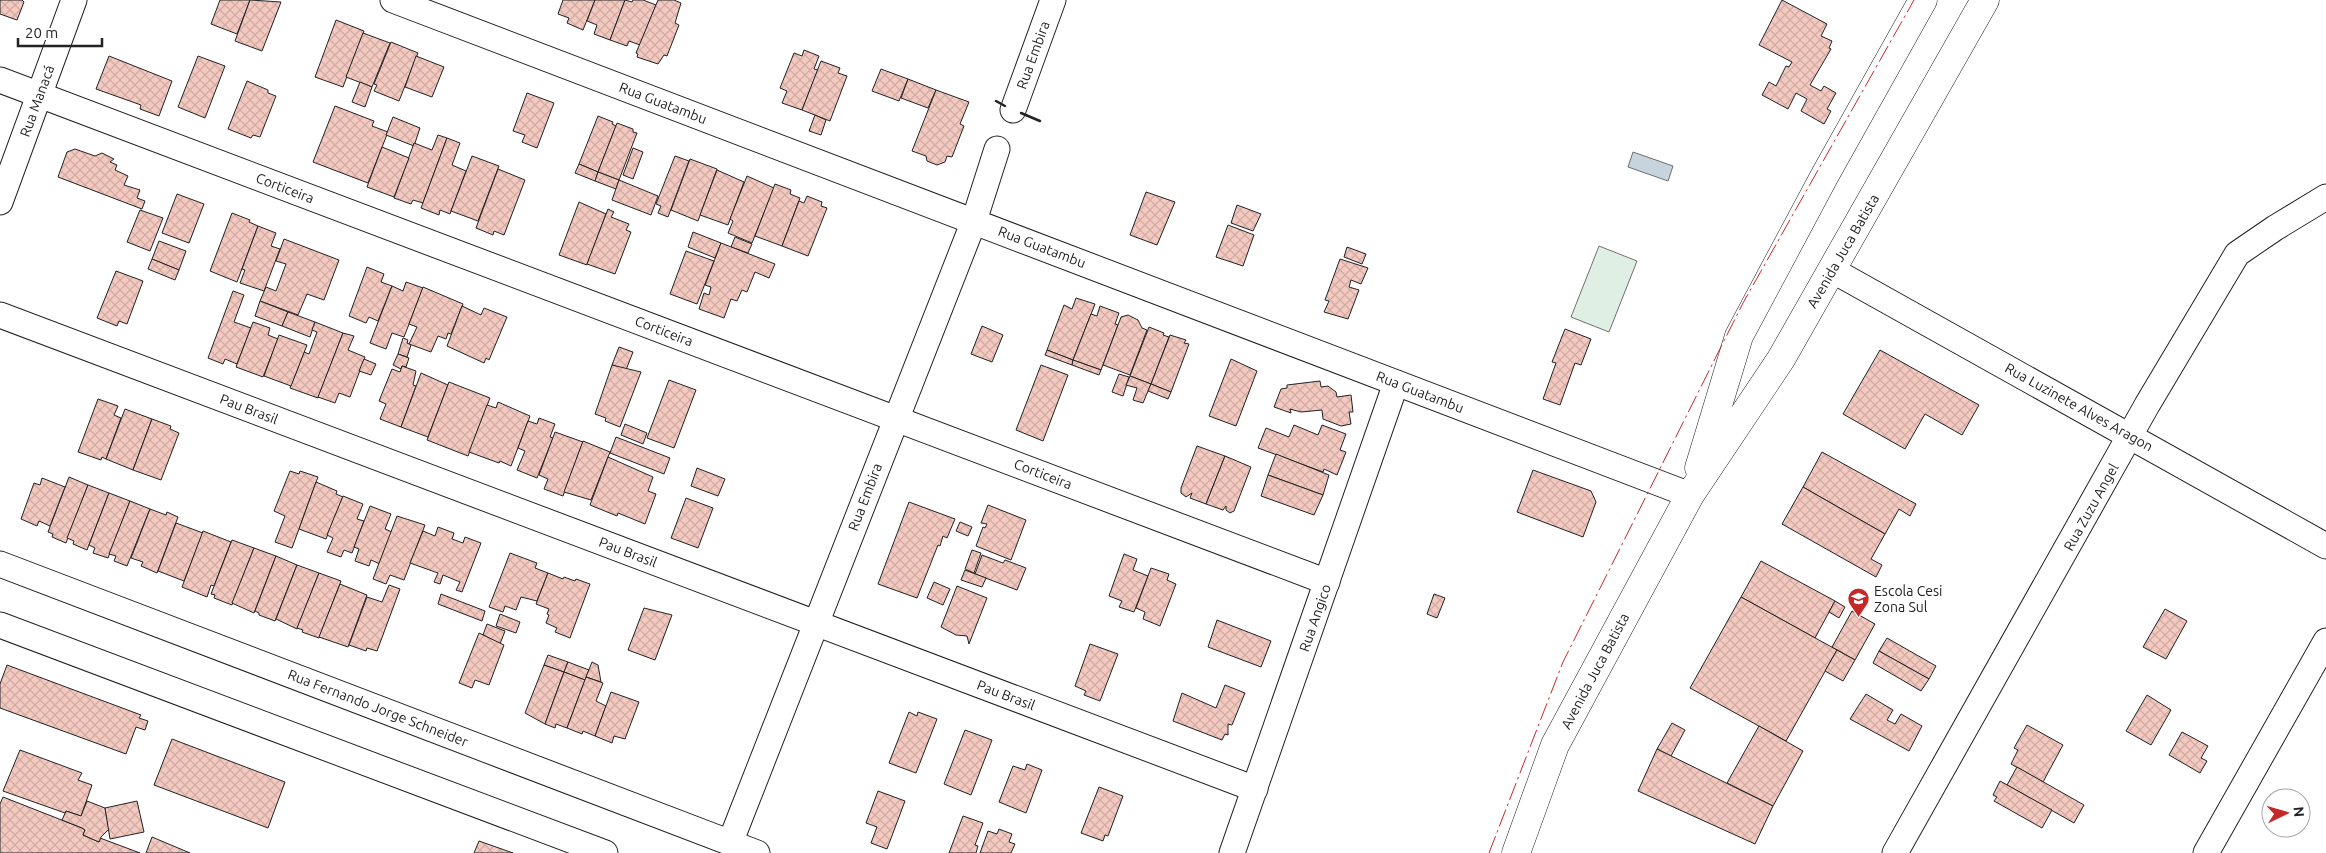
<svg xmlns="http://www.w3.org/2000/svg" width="2326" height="853" font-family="Ubuntu,sans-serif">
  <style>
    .park { fill: #e0efe3; stroke: #6f6f6f }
    .water { fill: #c7d3dd; stroke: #6f6f6f }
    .building { fill: url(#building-cross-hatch); stroke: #222 }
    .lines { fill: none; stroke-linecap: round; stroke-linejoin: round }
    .minor-casing { stroke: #222; stroke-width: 27 }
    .secondary-casing { stroke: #222; stroke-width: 29 }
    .minor { stroke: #fff; stroke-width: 25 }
    .secondary { stroke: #fff; stroke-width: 28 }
    .wall { stroke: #222; stroke-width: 2.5 }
    .power { stroke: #c62828; stroke-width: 1; stroke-dasharray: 18 4 2.5 4; stroke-linecap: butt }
    .labels { text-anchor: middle; stroke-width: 4; stroke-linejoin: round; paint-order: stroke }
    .street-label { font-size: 14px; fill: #222; stroke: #fff }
    .poi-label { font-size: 14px; fill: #222; stroke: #fff; text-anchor: start }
  </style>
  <defs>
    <pattern id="building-cross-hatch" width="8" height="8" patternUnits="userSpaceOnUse" patternTransform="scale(1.25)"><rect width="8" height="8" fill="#f3c9c0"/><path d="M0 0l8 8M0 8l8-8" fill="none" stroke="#d0aca5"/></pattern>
  </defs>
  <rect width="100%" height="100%" fill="#fff"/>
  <path class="park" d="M1599 246 1637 261 1609 332 1571 317Z"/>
  <path class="water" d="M1633 152 1673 166 1668 181 1628 167Z"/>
  <g class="building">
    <path d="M0 0H22L24 2 17 20 0 14Z"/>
    <path d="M220 0H250L237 34 211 24Z"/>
    <path d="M250 0 281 2 262 51 235 41Z"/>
    <path d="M563 0H595L583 30 567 23 569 18 558 14Z"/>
    <path d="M595 0H625L610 40 594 34 597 25 587 21Z"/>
    <path d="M625 0 632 2 633 0H643L656 5 640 45 629 41 627 46 610 40Z"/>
    <path d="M658 0H674L681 3 675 23 679 25 667 56 664 55 658 64 637 57 638 54 636 53Z"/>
    <path d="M1782 0 1827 24 1821 36 1832 41 1829 48 1831 49 1810 85 1821 91 1824 86 1836 93 1827 109 1831 111 1824 124 1801 111 1807 99 1796 93 1788 109 1762 95 1769 82 1776 86 1786 66 1789 67 1792 62 1759 45Z"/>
    <path d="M336 20 364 31 343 87 315 77Z"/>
    <path d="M363 33 390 43 372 87 346 77Z"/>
    <path d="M391 42 418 53 399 101 374 91 377 85 374 84Z"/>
    <path d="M804 50 819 56 814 69 818 70 802 110 782 103 787 91 780 88 794 53 802 56Z"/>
    <path d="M109 56 172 81 159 116 140 109 141 105 96 89Z"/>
    <path d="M198 56 225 66 205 118 178 107Z"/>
    <path d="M416 56 444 67 432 97 405 87Z"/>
    <path d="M821 61 840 68 838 73 847 76 830 121 802 110Z"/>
    <path d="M881 69 908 79 899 101 872 91Z"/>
    <path d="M908 79 936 90 928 108 901 98Z"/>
    <path d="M247 81 268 90V93L276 96 260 137 253 135 251 138 228 129Z"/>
    <path d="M360 82 372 87 365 107 352 102Z"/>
    <path d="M936 90 969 102 960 124 964 126 952 157 947 156 945 162 937 165 927 161 926 156 912 151Z"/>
    <path d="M527 93 554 103 537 148 522 142 525 135 513 131Z"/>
    <path d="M335 106 374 121 372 126 388 132 368 183 313 162Z"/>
    <path d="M815 115 826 120 821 135 809 131Z"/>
    <path d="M598 116 613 122 612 124 616 126 598 172 579 164Z"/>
    <path d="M393 117 420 128 414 146 386 135Z"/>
    <path d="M617 123 633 129V132L637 133 619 180 598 172Z"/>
    <path d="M438 135 447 138 423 203 413 200 411 204 394 198 414 143 432 150Z"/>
    <path d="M447 138 460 143 452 165 466 171 450 214 440 210 439 215 421 208Z"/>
    <path d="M382 147 409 158 394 197 367 187Z"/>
    <path d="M633 148 643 152 633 179 623 175Z"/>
    <path d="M75 149 95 156 102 153 114 159 110 162 117 165 115 170 128 176 124 185 140 190 137 198 145 201 142 209 58 177 67 152Z"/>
    <path d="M472 156 499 166 478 221 451 211Z"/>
    <path d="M675 156 689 161 668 217 658 213 661 206 656 204Z"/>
    <path d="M690 159 717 169 698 221 671 210Z"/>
    <path d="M579 164 598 172 595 181 575 173Z"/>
    <path d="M498 169 525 180 504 235 494 231 493 235 476 228Z"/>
    <path d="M717 170 744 182 728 225 700 215Z"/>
    <path d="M598 172 619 180 616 189 595 181Z"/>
    <path d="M747 176 774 188 752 243 728 233 733 221 730 219Z"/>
    <path d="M619 180 658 196 651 215 612 200Z"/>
    <path d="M775 184 791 190 790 194 800 198 782 246 755 236Z"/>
    <path d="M1146 192 1175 202 1157 245 1130 235Z"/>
    <path d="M177 194 204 204 189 243 162 233Z"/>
    <path d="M807 196 822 202 821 206 827 208 808 256 782 246 799 201 804 203Z"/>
    <path d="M579 202 606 214 587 265 559 255Z"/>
    <path d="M1237 205 1261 214 1253 231 1231 223Z"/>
    <path d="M608 209 614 212 611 217 629 224 626 230 631 232 615 274 587 264Z"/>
    <path d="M140 210 163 218 150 251 127 242Z"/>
    <path d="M232 213 250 220 249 222 258 226 237 282 210 271Z"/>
    <path d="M1228 225 1254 235 1243 266 1216 257Z"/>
    <path d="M258 226 276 233 271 246 280 249 264 291 240 283 245 270 242 269Z"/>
    <path d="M693 232 721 243 715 258 688 247Z"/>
    <path d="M735 237 752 244 748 253 731 247Z"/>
    <path d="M284 239 339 260 324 300 307 294 298 315 260 301 266 287 276 291 286 264 276 261Z"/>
    <path d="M159 241 186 251 179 270 152 259Z"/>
    <path d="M721 243 775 264 769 278 755 272 747 292 742 290 737 301 731 299 724 318 699 309 704 293 709 295 711 287 705 285Z"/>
    <path d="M1347 247 1366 254 1362 264 1344 257Z"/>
    <path d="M686 251 714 261 697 304 670 294Z"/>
    <path d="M152 259 179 270 175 280 148 269Z"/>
    <path d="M1340 259 1368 268 1361 284 1351 280 1349 287 1359 290 1348 319 1324 312 1329 301 1325 300Z"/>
    <path d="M367 267 384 274 381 282 392 286 378 321 369 317 366 323 349 316Z"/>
    <path d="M116 271 143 281 127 324 119 321 117 326 97 318Z"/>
    <path d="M406 282 423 288 404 337 392 333 386 349 370 343 392 286 403 291Z"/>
    <path d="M423 287 463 304 451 334 448 333 446 339 438 336 431 352 409 344 417 327 409 324Z"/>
    <path d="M233 291 244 295 234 322 251 328 237 364 225 359 223 364 208 358Z"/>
    <path d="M1076 298 1095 304 1073 360 1047 350 1064 305 1072 309Z"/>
    <path d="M260 301 288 312 282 326 255 316Z"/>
    <path d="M462 306 481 315 484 308 507 317 489 360 486 358 484 363 447 346Z"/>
    <path d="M1100 306 1119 313 1115 324 1118 325 1101 370 1073 360 1091 314 1097 316Z"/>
    <path d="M288 312 315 322 310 337 282 326Z"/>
    <path d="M1128 315 1138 320 1142 328 1147 330 1130 375 1103 365 1121 317Z"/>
    <path d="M253 322 270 328 268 335 278 339 263 377 236 367Z"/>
    <path d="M315 322 343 333 318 398 290 388 304 352 309 354 317 332 312 330Z"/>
    <path d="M982 326 1003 335 992 362 971 354Z"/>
    <path d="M1149 327 1164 333 1163 335 1169 337 1151 384 1130 376Z"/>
    <path d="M1565 329 1591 339 1581 365 1575 363 1560 405 1543 399 1556 363 1552 362Z"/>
    <path d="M343 333 354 336 348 350 365 357 350 397 339 393 335 403 318 397Z"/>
    <path d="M279 335 307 345 291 386 264 376Z"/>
    <path d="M1170 335 1186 340 1184 343 1189 344 1171 392 1151 384Z"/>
    <path d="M403 338 408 340 407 343 411 345 407 357 398 354Z"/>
    <path d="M619 347 633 352 626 370 612 365Z"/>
    <path d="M1047 350 1073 360 1072 365 1045 355Z"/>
    <path d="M1880 350 1979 405 1962 435 1925 414 1905 449 1843 414Z"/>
    <path d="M398 354 409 358 406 367 402 366 401 369 393 365Z"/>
    <path d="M364 359 376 364 371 375 359 371Z"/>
    <path d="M1231 359 1257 371 1236 426 1209 416Z"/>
    <path d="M1073 360 1101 370 1099 375 1072 365Z"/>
    <path d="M612 365 641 372 620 427 605 421 606 418 595 414Z"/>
    <path d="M1041 365 1068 375 1043 441 1016 430Z"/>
    <path d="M402 366 416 371 413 385 416 386 401 427 380 419 386 404 379 401 392 369 400 372Z"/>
    <path d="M421 373 448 385 428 437 401 427Z"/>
    <path d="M1119 374 1129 377 1123 396 1112 392Z"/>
    <path d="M1130 376 1151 384 1143 403 1133 400 1137 388 1126 385Z"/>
    <path d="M669 380 696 390 674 448 647 438Z"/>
    <path d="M1320 381 1321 387 1328 386 1336 392 1337 397 1351 395 1353 412H1349L1351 424 1341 426 1323 419 1322 410 1301 412 1290 409 1291 413 1274 407 1281 389 1287 388V385Z"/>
    <path d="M449 382 490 398 468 456 427 440Z"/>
    <path d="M1151 384 1171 392 1168 399 1148 391Z"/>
    <path d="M98 399 118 406 114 415 121 418 106 459 102 457 101 460 78 452Z"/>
    <path d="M498 402 530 416 511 466 500 461 499 463 469 452 487 405 496 408Z"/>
    <path d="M125 409 152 419 133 470 106 459Z"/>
    <path d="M539 418 555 424 550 437 553 438 537 478 517 470 525 451 518 448 528 421 537 424Z"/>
    <path d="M152 419 171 426 170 429 179 433 161 480 133 470Z"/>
    <path d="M625 424 647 433 643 444 621 435Z"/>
    <path d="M1294 425 1318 435 1322 425 1346 434 1340 450 1346 452 1337 475 1324 469 1323 472 1258 448 1266 428 1289 437Z"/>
    <path d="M555 432 583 442 563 496 544 489 548 479 539 475Z"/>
    <path d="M616 437 670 458 664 474 610 453Z"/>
    <path d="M583 441 610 452 591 500 564 492Z"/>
    <path d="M1197 446 1225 456 1206 504 1190 498 1192 493 1186 497 1181 493V488Z"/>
    <path d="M1822 452 1916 504 1910 516 1899 509 1885 534 1803 487Z"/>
    <path d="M1276 454 1329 475 1323 495 1268 475Z"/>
    <path d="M1225 456 1251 467 1234 511 1230 513 1226 510V506L1223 510 1206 504Z"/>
    <path d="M608 457 653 477 648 491 656 494 645 524 618 513 617 516 590 505Z"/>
    <path d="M697 468 725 479 718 496 691 486Z"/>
    <path d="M1533 470 1591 491 1596 502 1583 537 1517 512Z"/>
    <path d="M290 471 299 474 300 471 318 477 292 548 275 542 285 516 274 511Z"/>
    <path d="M1268 475 1323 495 1314 515 1261 496Z"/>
    <path d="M69 477 88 485 66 543 52 537 53 534 48 532Z"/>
    <path d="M42 478 65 487 50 526 39 521 37 526 21 519 34 483 40 485Z"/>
    <path d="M316 482 337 491 336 494 343 497 326 539 299 529Z"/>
    <path d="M88 485 109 493 87 550 73 544 74 541 67 538Z"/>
    <path d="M1803 487 1885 534 1871 559 1882 565 1876 577 1782 524Z"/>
    <path d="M109 493 130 501 108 558 93 553 95 548 89 545Z"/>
    <path d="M343 496 363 504 357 519 364 521 352 553 344 550 341 557 327 552 333 538 327 535Z"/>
    <path d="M686 498 713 508 698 548 671 538Z"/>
    <path d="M130 501 150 509 127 566 114 561 116 556 109 554Z"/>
    <path d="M909 502 955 519 947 538 943 536 940 546 938 545 917 598 878 584Z"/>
    <path d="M988 505 1026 520 1011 560 976 546 983 527 985 528 987 524 981 523Z"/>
    <path d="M370 506 391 514 385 529 392 532 380 564 371 560 369 566 355 561 359 549 354 547Z"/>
    <path d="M150 509 166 515 167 512 178 517 157 573 141 566 143 562 131 558Z"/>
    <path d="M397 516 425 525 404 580 390 575 386 584 373 579Z"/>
    <path d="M960 522 972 527 968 536 956 531Z"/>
    <path d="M176 523 203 533 184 581 158 571Z"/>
    <path d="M438 527 454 533 452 539 463 543 465 537 481 543 462 592 456 590 460 582 443 575 440 584 434 582 438 573 410 563 423 531 435 536Z"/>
    <path d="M203 531 231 542 214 586 211 585 207 597 182 587Z"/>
    <path d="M232 540 254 548 232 605 214 598 215 595 211 594Z"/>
    <path d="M254 548 276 556 254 613 232 603Z"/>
    <path d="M972 550 981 553 974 573 965 569Z"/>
    <path d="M510 553 537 563 535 568 548 573 537 601 521 597 516 610 505 606 503 612 489 607Z"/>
    <path d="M1124 554 1137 559 1133 570 1148 576 1134 612 1119 607 1122 601 1109 596Z"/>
    <path d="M982 555 1003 563 1005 560 1026 568 1017 590 975 574Z"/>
    <path d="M276 556 297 565 275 621 259 615V613L255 611Z"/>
    <path d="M1761 561 1835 601 1815 638 1741 597Z"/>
    <path d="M297 565 319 573 297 629 276 619Z"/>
    <path d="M1151 568 1169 574 1167 580 1176 584 1160 626 1143 619 1145 612 1136 608Z"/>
    <path d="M965 570 986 578 982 587 961 580Z"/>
    <path d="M319 573 341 581 319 638 302 632 303 630 297 628Z"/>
    <path d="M548 573 563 579 564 577 575 581 576 579 590 584 570 638 555 632 557 628 546 623 549 615 547 614 549 609 536 604Z"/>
    <path d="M934 582 950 589 943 605 927 598Z"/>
    <path d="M340 584 367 595 348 647 319 637Z"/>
    <path d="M389 585 400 589 377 651 367 648 366 651 349 645 367 597 382 602Z"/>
    <path d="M957 586 987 598 969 644 967 636 956 635 941 627Z"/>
    <path d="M441 594 485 611 482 621 438 604Z"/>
    <path d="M1434 594 1445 598 1437 618 1427 614Z"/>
    <path d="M1741 597 1837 650 1786 741 1690 688Z"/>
    <path d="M1835 601 1845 607 1839 618 1829 612Z"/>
    <path d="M644 608 672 615 655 660 628 650Z"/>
    <path d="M2165 609 2187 621 2166 659 2143 647Z"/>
    <path d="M1852 611 1875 624 1855 660 1832 647Z"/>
    <path d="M500 614 520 622 516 633 496 626Z"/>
    <path d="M1217 620 1271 641 1261 667 1208 647Z"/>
    <path d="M487 624 505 631 500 644 483 635Z"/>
    <path d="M479 633 504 645 489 685 475 680 472 688 459 683Z"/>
    <path d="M1887 638 1936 666 1929 679 1879 651Z"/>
    <path d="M1090 644 1118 654 1100 701 1084 695 1086 691 1075 686Z"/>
    <path d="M1837 650 1855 660 1843 681 1825 671Z"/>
    <path d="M1879 651 1929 679 1921 691 1873 663Z"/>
    <path d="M548 655 568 662 564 672 544 665Z"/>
    <path d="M568 662 589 670 585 680 564 672Z"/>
    <path d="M592 662 598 665 601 682 586 677Z"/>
    <path d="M7 665 141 715 139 718 148 721 145 730 136 727 126 754 0 708V684Z"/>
    <path d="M544 665 564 672 545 724 525 713Z"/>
    <path d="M564 672 585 680 567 728 556 724 555 728 545 724Z"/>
    <path d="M586 677 603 683 596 701 606 706 595 736 583 731 582 734 567 728Z"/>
    <path d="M1225 685 1245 693 1232 725 1228 724V735L1225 734 1222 740 1173 721 1182 693 1216 708Z"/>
    <path d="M611 692 639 702 625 739 614 736 612 743 595 736Z"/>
    <path d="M1866 694 1893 710 1887 720 1895 724 1901 714 1922 726 1909 751 1850 719Z"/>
    <path d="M2147 695 2171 710 2151 745 2126 731Z"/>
    <path d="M909 712 917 716 918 712 937 719 916 773 889 763Z"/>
    <path d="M1672 723 1685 730 1671 756 1657 749Z"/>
    <path d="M2027 725 2063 745 2043 782 2011 764 2018 750 2014 748Z"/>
    <path d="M1759 726 1803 751 1773 806 1727 783Z"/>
    <path d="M965 730 992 740 971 795 944 784Z"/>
    <path d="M2182 732 2208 746 2201 758 2207 761 2200 773 2169 755Z"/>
    <path d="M172 739 285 782 268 828 154 785Z"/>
    <path d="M1657 749 1773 806 1755 844 1638 791Z"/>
    <path d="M20 750 82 773 78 780 92 785 81 816 66 811 65 813 3 791Z"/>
    <path d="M1027 764 1042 770 1026 813 999 802 1013 766 1025 770Z"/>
    <path d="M2017 767 2084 805 2074 823 2007 785Z"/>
    <path d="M2000 781 2052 810 2042 828 1994 801 1997 797 1993 795Z"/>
    <path d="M1099 787 1123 796 1108 836 1105 835 1103 841 1081 833Z"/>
    <path d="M878 791 905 801 887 849 871 843 877 827 866 823Z"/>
    <path d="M3 797 82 828 85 830 83 835 99 842 100 838 140 853H0V804Z"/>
    <path d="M87 801 105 808 109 829 101 837 99 842 83 835 85 830 82 828 62 820 66 811 81 816Z"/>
    <path d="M137 801 144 832 110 839 105 808Z"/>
    <path d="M963 816 983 823 975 845 978 846 976 853H949Z"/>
    <path d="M999 829 1012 834 1009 842 1015 844 1011 853H980L988 831 997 834Z"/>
    <path d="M152 837 190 853H146Z"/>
    <path d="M479 841 513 853H474Z"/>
  </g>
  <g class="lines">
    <defs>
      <g id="minor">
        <path d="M393 0 1690 495"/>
        <path d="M0 80 1327 582"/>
        <path d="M1013 110 1053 0"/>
        <path d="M0 202 74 0"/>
        <path d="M1832 270 2326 546"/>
        <path d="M0 315 1255 789"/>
        <path d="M0 564 757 853"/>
        <path d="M0 625 605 853"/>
        <path d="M730 843 974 221 997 149"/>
        <path d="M1232 853 1396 383"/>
        <path d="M1895 853 2147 405 2237 254 2275 228 2326 197"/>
        <path d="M2206 853 2326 641"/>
      </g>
      <g id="secondary">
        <path d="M1699 468 1739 336 1825 175 1923 0"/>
        <path d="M1516 853 1555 745 1690 495 1781 359 1985 0"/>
      </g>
    </defs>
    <use href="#minor" class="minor-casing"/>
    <use href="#secondary" class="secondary-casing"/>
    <use href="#minor" class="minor"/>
    <use href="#secondary" class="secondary"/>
    <g class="wall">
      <path d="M996 101 1005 106"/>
      <path d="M1021 113 1040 121"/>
    </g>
    <path class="power" d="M1489 853 1563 662 1743 303 1914 0"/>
  </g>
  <defs>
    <symbol id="school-pin" viewBox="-11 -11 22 30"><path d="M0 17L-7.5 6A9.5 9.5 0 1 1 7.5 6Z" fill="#c62828" stroke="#fff"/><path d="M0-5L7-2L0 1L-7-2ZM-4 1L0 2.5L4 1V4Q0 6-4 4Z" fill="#fff"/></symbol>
  </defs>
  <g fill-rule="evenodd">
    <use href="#school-pin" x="1846" y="586" width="25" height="34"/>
  </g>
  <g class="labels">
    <g class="street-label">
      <text transform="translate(1033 55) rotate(-70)" y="5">Rua Embira</text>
      <text transform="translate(37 101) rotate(-70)" y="5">Rua Manacá</text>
      <text transform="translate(663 103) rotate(21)" y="5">Rua Guatambu</text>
      <text transform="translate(285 188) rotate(21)" y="5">Corticeira</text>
      <text transform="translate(1042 247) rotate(21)" y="5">Rua Guatambu</text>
      <text transform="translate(1843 251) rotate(-60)" y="5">Avenida Juca Batista</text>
      <text transform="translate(664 331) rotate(21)" y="5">Corticeira</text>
      <text transform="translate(1420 392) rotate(21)" y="5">Rua Guatambu</text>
      <text transform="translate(2079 407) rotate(29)" y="5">Rua Luzinete Alves Aragon</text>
      <text transform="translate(249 409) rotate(21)" y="5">Pau Brasil</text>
      <text transform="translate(1043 474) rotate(21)" y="5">Corticeira</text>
      <text transform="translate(865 497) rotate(-69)" y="5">Rua Embira</text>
      <text transform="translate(2091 507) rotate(-61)" y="5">Rua Zuzu Angel</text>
      <text transform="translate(628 552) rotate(21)" y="5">Pau Brasil</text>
      <text transform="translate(1315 618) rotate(-71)" y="5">Rua Angico</text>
      <text transform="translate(1595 671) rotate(-62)" y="5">Avenida Juca Batista</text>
      <text transform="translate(1006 695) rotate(21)" y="5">Pau Brasil</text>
      <text transform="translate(378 708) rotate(21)" y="5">Rua Fernando Jorge Schneider</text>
    </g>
    <g class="poi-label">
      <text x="1874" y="596">Escola Cesi<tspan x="1874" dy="16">Zona Sul</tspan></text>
    </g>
  </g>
  <g transform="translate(2286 813) rotate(85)"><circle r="24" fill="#ffffff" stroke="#a7a7a7"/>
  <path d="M0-4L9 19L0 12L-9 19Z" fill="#c62828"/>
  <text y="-8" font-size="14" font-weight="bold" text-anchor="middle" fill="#222222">N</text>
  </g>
  <path d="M18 38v8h84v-8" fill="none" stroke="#222222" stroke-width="2.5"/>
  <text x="25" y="38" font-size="15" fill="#222222" stroke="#ffffff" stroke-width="4" paint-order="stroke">20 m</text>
</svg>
